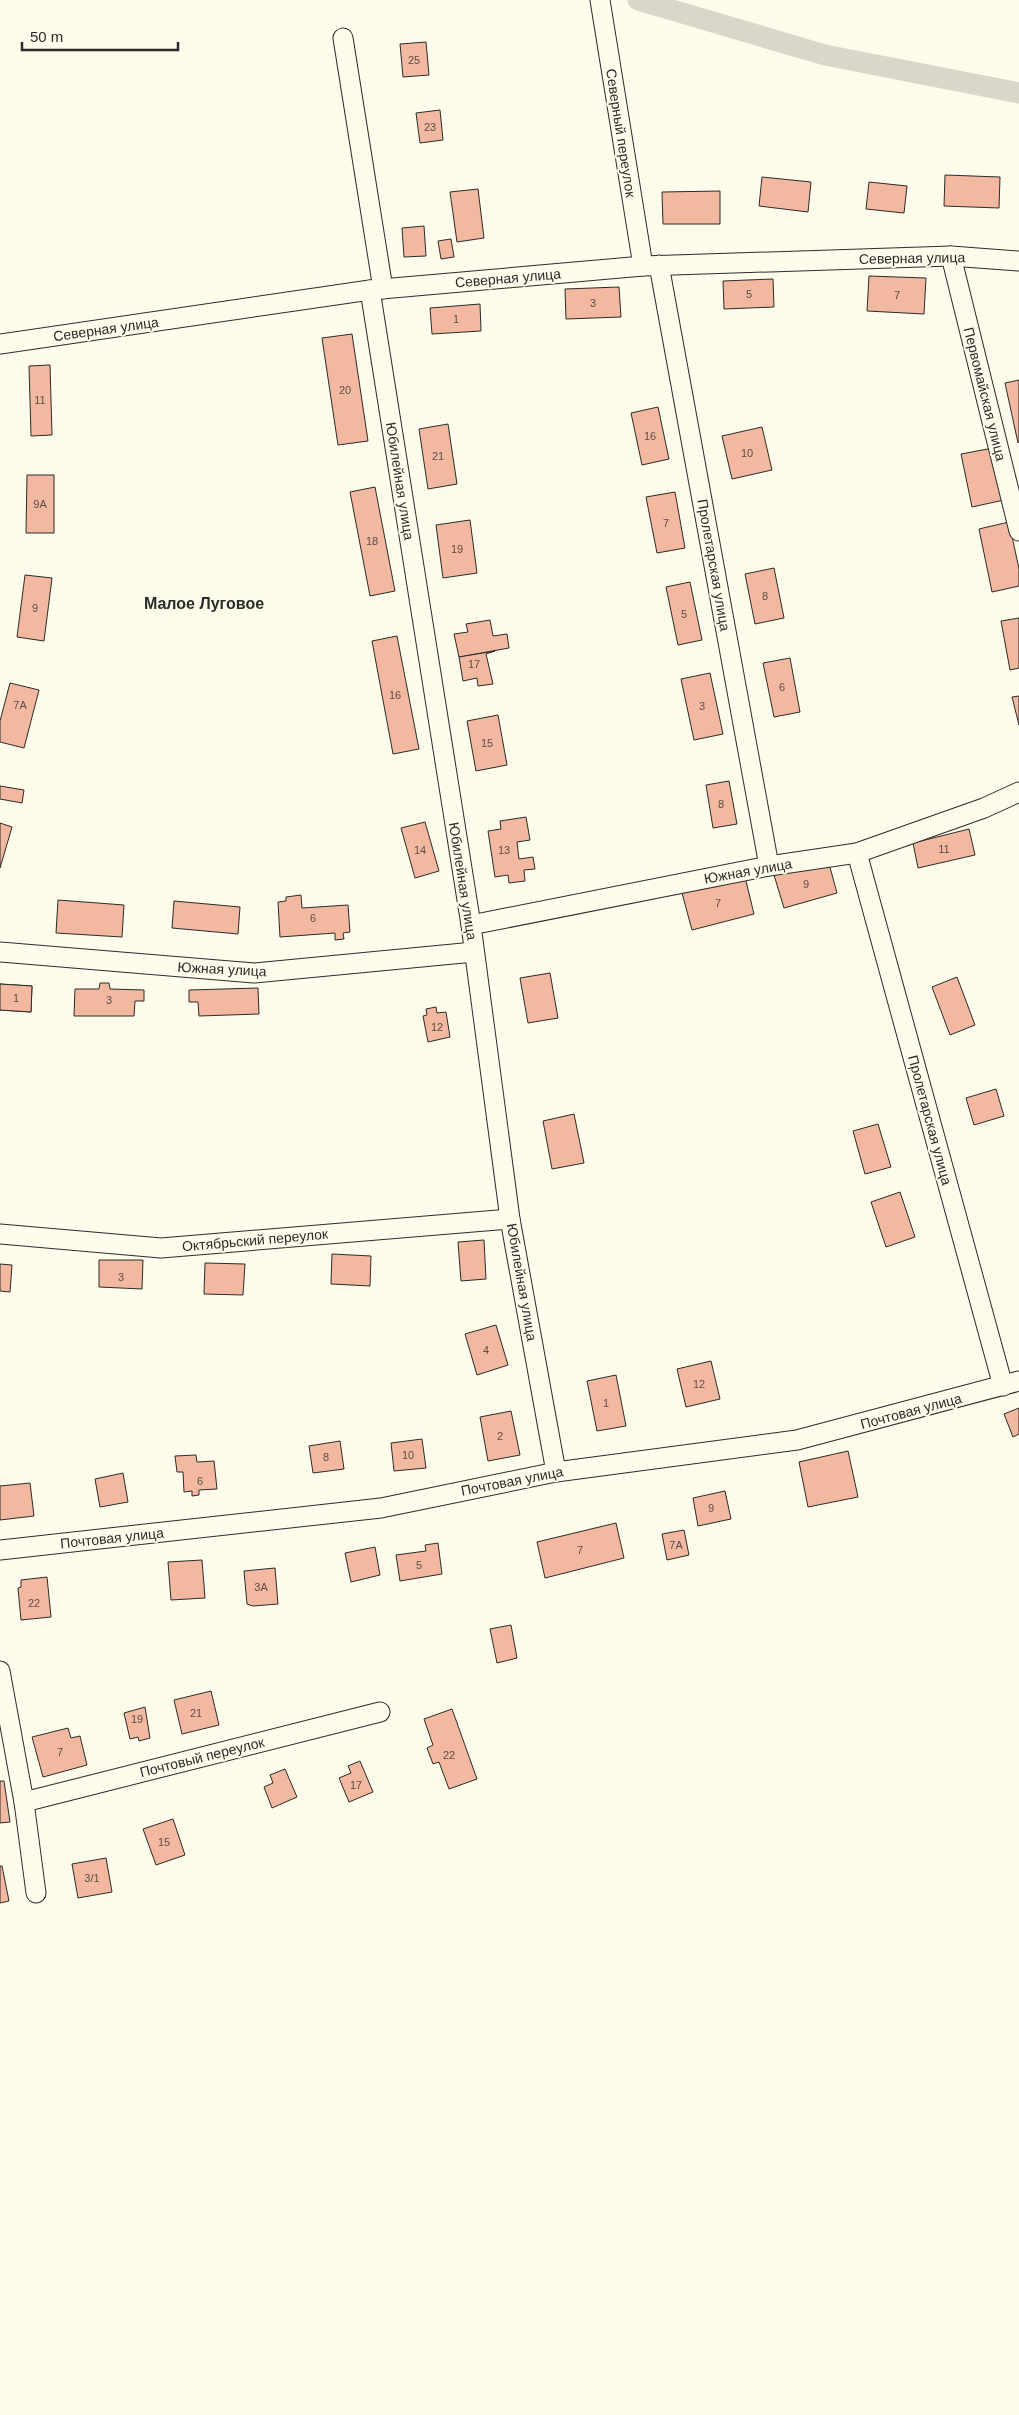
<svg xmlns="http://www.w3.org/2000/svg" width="1019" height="2415" font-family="Helvetica,sans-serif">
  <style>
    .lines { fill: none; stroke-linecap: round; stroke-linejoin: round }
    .canal { stroke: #d8d7c9; stroke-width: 21 }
    .building { fill: #f2b8a0; stroke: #2b2b2b }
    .street-casing { stroke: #2b2b2b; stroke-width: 21 }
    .street { stroke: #fdfbea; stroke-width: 19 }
    .labels { text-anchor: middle; stroke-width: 4; stroke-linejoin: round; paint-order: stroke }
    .number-label { font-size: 11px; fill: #5d4e48 }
    .street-label { font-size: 14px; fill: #2b2b2b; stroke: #fdfbea }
    .quarter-label { font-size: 16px; font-weight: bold; fill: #2b2b2b; stroke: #fdfbea }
  </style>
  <rect width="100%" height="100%" fill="#fdfbea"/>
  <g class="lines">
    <path class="canal" d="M638 0 825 55 1019 93"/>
  </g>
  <g class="building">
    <path d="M426 42 429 75 403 77 400 44Z"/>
    <path d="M440 110 443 140 420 143 416 113Z"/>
    <path d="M945 175 1000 177 999 208 944 206Z"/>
    <path d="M762 177 811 182 808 212 759 206Z"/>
    <path d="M869 182 907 186 904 213 866 209Z"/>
    <path d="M478 189 484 238 457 242 450 192Z"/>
    <path d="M720 191V224H663L662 192Z"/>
    <path d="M424 226 426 256 404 257 402 228Z"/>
    <path d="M451 239 454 257 441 259 438 241Z"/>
    <path d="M869 276 926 278 924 314 867 311Z"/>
    <path d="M773 279 774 307 724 309 723 281Z"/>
    <path d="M619 287 621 317 566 319 565 289Z"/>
    <path d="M480 304 481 331 432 334 430 308Z"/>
    <path d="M352 334 368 441 338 445 322 338Z"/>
    <path d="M50 365 52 435 31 436 29 366Z"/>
    <path d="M1019 380V442L1018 443 1005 383Z"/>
    <path d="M658 407 669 459 642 465 631 413Z"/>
    <path d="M448 424 457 484 428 489 419 429Z"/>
    <path d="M762 427 772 470 732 479 722 436Z"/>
    <path d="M993 448 1004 500 972 507 961 454Z"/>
    <path d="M27 475H54V533H26Z"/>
    <path d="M375 487 395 591 370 596 350 492Z"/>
    <path d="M675 492 685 548 657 553 646 497Z"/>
    <path d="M470 520 477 573 443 578 436 525Z"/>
    <path d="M1009 522 1019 569V586L992 592 979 529Z"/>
    <path d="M774 568 784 618 755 624 745 574Z"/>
    <path d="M25 575 52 578 44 641 17 637Z"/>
    <path d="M690 582 702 640 678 645 666 587Z"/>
    <path d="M1019 618V668L1010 670 1001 621Z"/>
    <path d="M490 620 493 636 507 634 509 648 459 657 454 634 468 632 466 624Z"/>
    <path d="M397 636 419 749 393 754 372 641Z"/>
    <path d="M495 651 486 654 493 684 478 686 477 678 463 681 459 657Z"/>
    <path d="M790 658 800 712 774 717 763 663Z"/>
    <path d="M710 673 723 734 694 740 681 679Z"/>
    <path d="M10 683 39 690 24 748 0 742V721Z"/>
    <path d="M1019 696V725L1012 697Z"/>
    <path d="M498 715 507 765 476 771 467 721Z"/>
    <path d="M729 781 737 824 713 828 706 785Z"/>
    <path d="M0 786 24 790 22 803 0 799Z"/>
    <path d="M526 817 530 840 517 842 519 859 533 857 535 869 524 870 525 881 509 883 508 875 495 877 488 831 501 829 500 821Z"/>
    <path d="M425 822 439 871 415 878 401 828Z"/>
    <path d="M0 823 12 827 0 868Z"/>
    <path d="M969 829 975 855 918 868 913 843Z"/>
    <path d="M828 860 837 893 784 908 774 875Z"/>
    <path d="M745 877 754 914 692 930 682 893Z"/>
    <path d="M301 895 302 908 348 905 350 932 343 933 344 939 335 940V933L280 937 278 902 286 901V897Z"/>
    <path d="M58 900 124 905 122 937 56 933Z"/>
    <path d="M174 901 240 907 238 934 172 928Z"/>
    <path d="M550 973 558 1018 528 1023 520 978Z"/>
    <path d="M957 977 975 1025 950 1035 932 987Z"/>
    <path d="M100 983H109L110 989 144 990V1001H135L134 1016H74L75 989H99Z"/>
    <path d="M0 984 32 986 31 1012 0 1010Z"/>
    <path d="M0 984 32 986 31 1012 0 1010Z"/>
    <path d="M258 988 259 1014 199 1016 198 1002H189V990Z"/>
    <path d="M436 1007 437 1013 446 1012 450 1037 428 1042 423 1016 427 1015 426 1009Z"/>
    <path d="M996 1089 1004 1116 974 1125 966 1098Z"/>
    <path d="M574 1114 584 1163 552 1169 543 1121Z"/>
    <path d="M878 1124 891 1167 865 1174 853 1131Z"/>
    <path d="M900 1192 915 1237 886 1247 871 1202Z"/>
    <path d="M484 1240 486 1279 461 1281 458 1242Z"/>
    <path d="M332 1254 371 1256 370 1286 331 1284Z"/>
    <path d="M99 1260H143L142 1289 99 1287Z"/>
    <path d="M205 1263 245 1264 243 1295 204 1294Z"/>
    <path d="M0 1264 12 1265 10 1292 0 1291Z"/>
    <path d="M496 1325 508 1365 477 1375 465 1334Z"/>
    <path d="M711 1361 720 1399 686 1407 677 1369Z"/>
    <path d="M616 1375 626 1426 597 1431 587 1381Z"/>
    <path d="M1019 1408V1434L1013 1437 1004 1414Z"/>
    <path d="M511 1411 520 1455 488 1461 480 1417Z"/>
    <path d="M422 1439 426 1468 394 1471 391 1443Z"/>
    <path d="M340 1441 344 1469 313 1473 309 1446Z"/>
    <path d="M848 1451 858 1497 808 1507 799 1462Z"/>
    <path d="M196 1455 197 1462 214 1461 217 1489 199 1490V1495L192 1496V1491L184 1492 183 1472H177L175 1456Z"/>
    <path d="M123 1473 128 1502 100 1507 95 1479Z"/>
    <path d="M30 1483 34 1516 0 1520V1486Z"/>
    <path d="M725 1491 731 1519 698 1526 693 1498Z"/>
    <path d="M616 1523 624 1558 545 1578 537 1542Z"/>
    <path d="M684 1530 689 1555 667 1560 662 1534Z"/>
    <path d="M438 1543 442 1574 400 1581 396 1555 426 1551 425 1545Z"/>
    <path d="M375 1547 380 1575 351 1582 345 1553Z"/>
    <path d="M202 1560 205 1598 171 1600 168 1562Z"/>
    <path d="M275 1568 278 1604 253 1606 247 1604 244 1571Z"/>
    <path d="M47 1577 51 1617 21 1620 18 1588 21 1587V1580Z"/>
    <path d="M511 1625 517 1658 497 1663 490 1629Z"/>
    <path d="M211 1691 219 1725 182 1734 174 1700Z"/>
    <path d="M145 1707 150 1738 139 1741 138 1737 130 1739 124 1713Z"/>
    <path d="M452 1709 477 1779 449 1789 439 1762 433 1764 427 1748 433 1745 424 1719Z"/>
    <path d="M68 1728 71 1738 80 1736 87 1765 43 1777 32 1737Z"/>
    <path d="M360 1761 373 1792 349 1802 339 1778 351 1773 348 1766Z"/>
    <path d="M285 1769 297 1797 272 1808 264 1787 273 1783 270 1775Z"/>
    <path d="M0 1781H4L10 1822 0 1823Z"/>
    <path d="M173 1819 185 1855 156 1865 143 1829Z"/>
    <path d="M106 1858 112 1892 78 1898 72 1864Z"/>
    <path d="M0 1866H2L9 1901 0 1903Z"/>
  </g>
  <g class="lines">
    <defs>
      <g id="street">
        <path d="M600 0 643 266"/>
        <path d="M343 38 383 289"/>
        <path d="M951 256 1019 531"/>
        <path d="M659 265 769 866"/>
        <path d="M370 290 471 925 510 1219 556 1472"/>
        <path d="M0 344 370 290 643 266 951 256 1019 261"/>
        <path d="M857 853 1003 1386"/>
        <path d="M471 925 769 866 857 853 984 808 1019 792"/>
        <path d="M0 952 254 973 474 952"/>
        <path d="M0 1234 161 1248 510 1219"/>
        <path d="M0 1550 381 1508 556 1472 797 1440 1019 1381"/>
        <path d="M0 1671 24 1802 36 1893"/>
        <path d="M24 1802 380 1712"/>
      </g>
    </defs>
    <use href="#street" class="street-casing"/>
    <use href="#street" class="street"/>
  </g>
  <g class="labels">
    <g class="number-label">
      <text x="414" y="64">25</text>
      <text x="430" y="131">23</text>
      <text x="749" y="298">5</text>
      <text x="897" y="299">7</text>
      <text x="593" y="307">3</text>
      <text x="456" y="323">1</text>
      <text x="345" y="394">20</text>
      <text x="40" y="404">11</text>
      <text x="650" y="440">16</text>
      <text x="747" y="457">10</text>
      <text x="438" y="460">21</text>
      <text x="40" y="508">9А</text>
      <text x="666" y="527">7</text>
      <text x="372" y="545">18</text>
      <text x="457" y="553">19</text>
      <text x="765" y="600">8</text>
      <text x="35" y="612">9</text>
      <text x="684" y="618">5</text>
      <text x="474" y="668">17</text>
      <text x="782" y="691">6</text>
      <text x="395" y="699">16</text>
      <text x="20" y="709">7А</text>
      <text x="702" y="710">3</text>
      <text x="487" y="747">15</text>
      <text x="721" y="808">8</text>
      <text x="944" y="853">11</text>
      <text x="420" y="854">14</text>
      <text x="504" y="854">13</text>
      <text x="806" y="888">9</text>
      <text x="718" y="907">7</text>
      <text x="313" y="922">6</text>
      <text x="16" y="1002">1</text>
      <text x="109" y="1004">3</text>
      <text x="437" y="1031">12</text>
      <text x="121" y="1281">3</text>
      <text x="486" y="1354">4</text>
      <text x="699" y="1388">12</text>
      <text x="606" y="1407">1</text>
      <text x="500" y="1440">2</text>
      <text x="408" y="1459">10</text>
      <text x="326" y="1461">8</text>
      <text x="200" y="1485">6</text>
      <text x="711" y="1512">9</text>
      <text x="676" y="1549">7А</text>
      <text x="580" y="1554">7</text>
      <text x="419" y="1569">5</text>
      <text x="261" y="1591">3А</text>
      <text x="34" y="1607">22</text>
      <text x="196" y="1717">21</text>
      <text x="137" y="1723">19</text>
      <text x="60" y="1756">7</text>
      <text x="449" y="1759">22</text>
      <text x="356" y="1789">17</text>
      <text x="164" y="1846">15</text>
      <text x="92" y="1882">3/1</text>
    </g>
    <g class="street-label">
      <text transform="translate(621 133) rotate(81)" y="5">Северный переулок</text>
      <text transform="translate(912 258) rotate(-1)" y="5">Северная улица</text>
      <text transform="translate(508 278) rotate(-5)" y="5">Северная улица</text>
      <text transform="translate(106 329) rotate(-8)" y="5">Северная улица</text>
      <text transform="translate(985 394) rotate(76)" y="5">Первомайская улица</text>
      <text transform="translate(400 481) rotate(81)" y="5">Юбилейная улица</text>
      <text transform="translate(714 565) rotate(80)" y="5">Пролетарская улица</text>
      <text transform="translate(748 871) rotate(-10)" y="5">Южная улица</text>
      <text transform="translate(463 881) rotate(81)" y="5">Юбилейная улица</text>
      <text transform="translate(222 969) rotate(3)" y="5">Южная улица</text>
      <text transform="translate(930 1120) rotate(75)" y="5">Пролетарская улица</text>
      <text transform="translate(255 1240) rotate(-5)" y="5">Октябрьский переулок</text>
      <text transform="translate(522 1282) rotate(80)" y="5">Юбилейная улица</text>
      <text transform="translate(911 1411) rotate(-15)" y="5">Почтовая улица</text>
      <text transform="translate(512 1481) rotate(-11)" y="5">Почтовая улица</text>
      <text transform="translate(112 1538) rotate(-6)" y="5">Почтовая улица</text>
      <text transform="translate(202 1757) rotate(-14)" y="5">Почтовый переулок</text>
    </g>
    <g class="quarter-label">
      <text x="204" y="609">Малое Луговое</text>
    </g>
  </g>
  <path d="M22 42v8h156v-8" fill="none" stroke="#2b2b2b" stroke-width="2.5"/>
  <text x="30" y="42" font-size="15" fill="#2b2b2b" stroke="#fdfbea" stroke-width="4" paint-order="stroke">50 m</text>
</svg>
